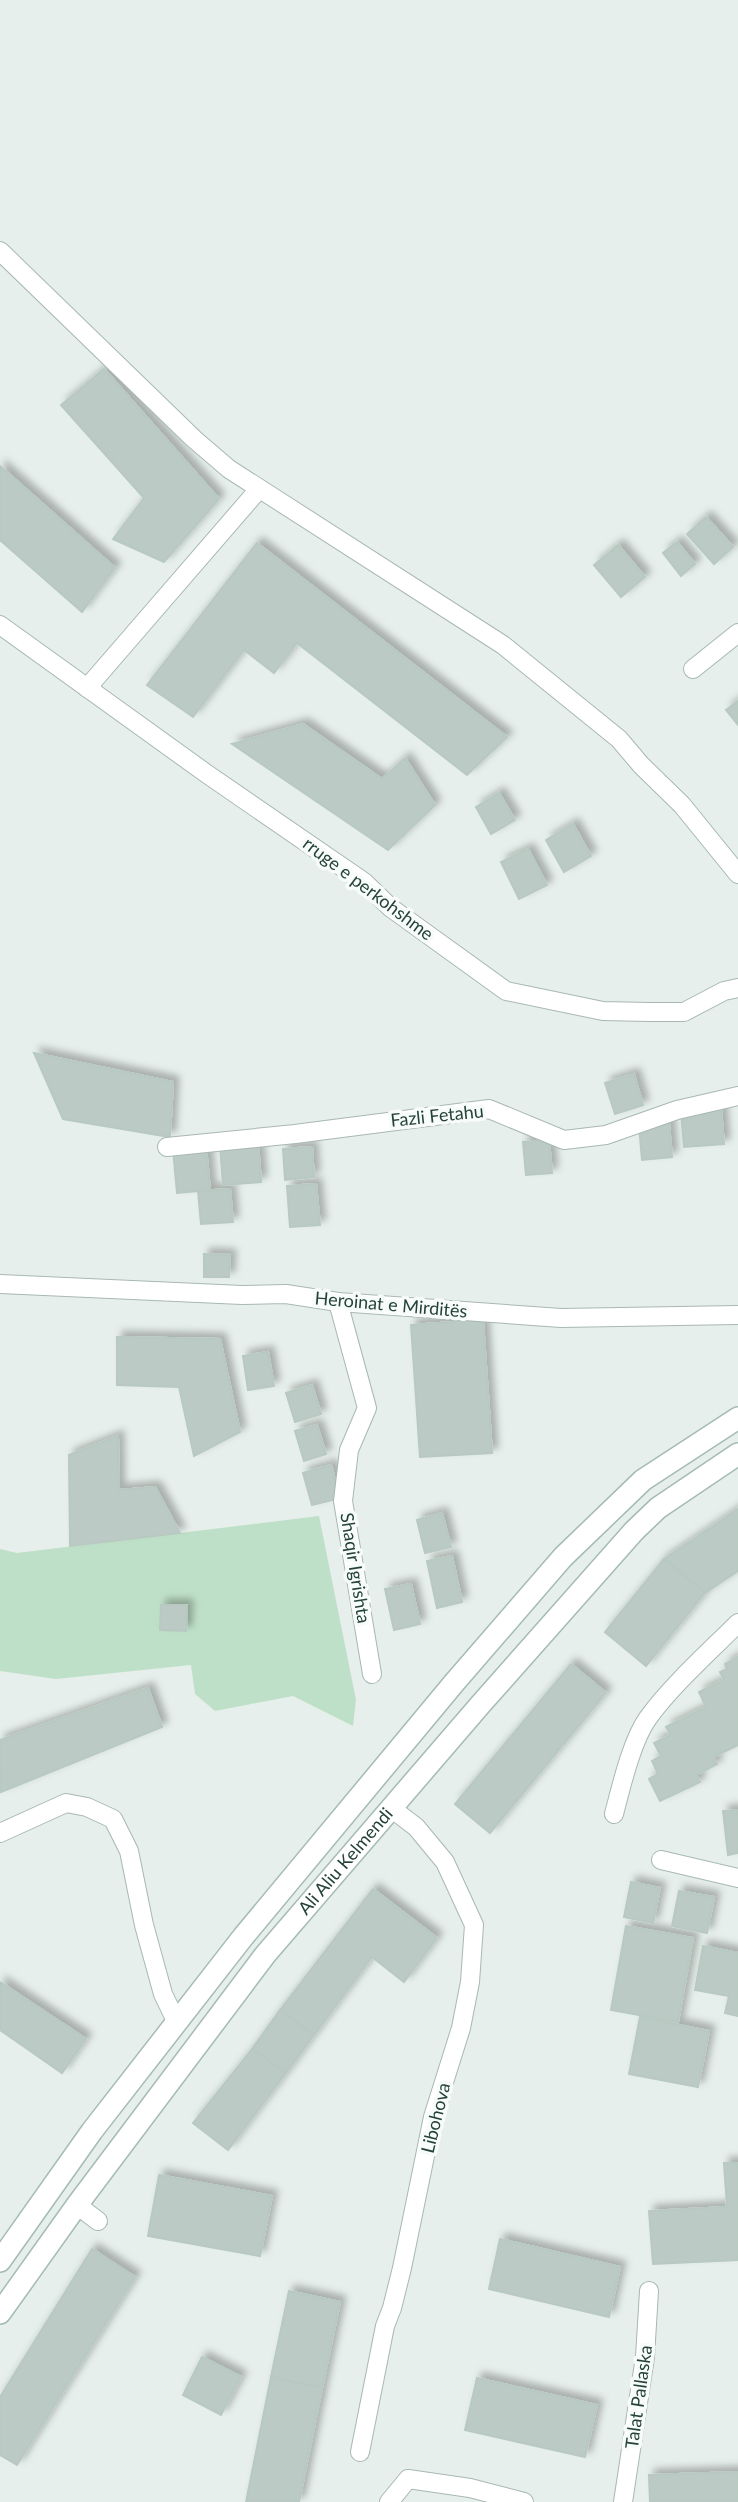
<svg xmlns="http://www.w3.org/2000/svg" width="738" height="2502" font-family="Lato,sans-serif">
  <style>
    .green { fill: #bfe0c8 }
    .building { fill: #bbcac4; stroke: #b8c9c2; stroke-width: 2; filter: url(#shadow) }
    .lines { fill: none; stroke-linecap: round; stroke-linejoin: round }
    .street-casing { stroke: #a8b8b2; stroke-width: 20 }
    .secondary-casing { stroke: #a4bbb3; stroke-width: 24 }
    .street { stroke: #fff; stroke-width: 18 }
    .secondary { stroke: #fff; stroke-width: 21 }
    .labels { text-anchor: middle; stroke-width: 7; stroke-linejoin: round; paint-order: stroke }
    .street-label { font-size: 18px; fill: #24423a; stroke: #f7fbf9 }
  </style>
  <defs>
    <filter id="shadow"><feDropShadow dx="5.5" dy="-5.5" stdDeviation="3.5" flood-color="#0004"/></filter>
  </defs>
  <rect width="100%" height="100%" fill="#e6efeb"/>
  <path class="green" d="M319 1516 356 1700 353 1726 293 1696 215 1711 195 1694 191 1665 56 1679 0 1671V1549L17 1553Z"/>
  <g class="building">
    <path d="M104 369 219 499 164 562 113 539 144 498 61 405Z"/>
    <path d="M0 466 115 568 82 612 0 540Z"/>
    <path d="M706 517 733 547 714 564 687 534Z"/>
    <path d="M677 542 695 564 681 576 663 553Z"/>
    <path d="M257 543 507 737 467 775 297 643 274 673 244 650 193 717 147 685Z"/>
    <path d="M618 545 645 577 621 597 594 565Z"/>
    <path d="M738 701V725L726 710Z"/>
    <path d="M303 724 382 779 405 758 435 805 388 850 232 744Z"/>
    <path d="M499 793 515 820 491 834 476 807Z"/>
    <path d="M573 824 591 856 564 872 546 840Z"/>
    <path d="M528 849 547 885 519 899 501 862Z"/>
    <path d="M34 1053 173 1082 170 1137 63 1119Z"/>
    <path d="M634 1074 643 1105 615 1114 605 1083Z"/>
    <path d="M721 1109 724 1144 684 1147 681 1113Z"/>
    <path d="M669 1123 672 1157 642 1160 639 1126Z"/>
    <path d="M549 1140 552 1173 526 1175 523 1142Z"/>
    <path d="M258 1143 261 1182 223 1185 220 1146Z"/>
    <path d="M206 1146 210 1190 177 1193 173 1149Z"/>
    <path d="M312 1147 314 1177 285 1180 283 1149Z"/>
    <path d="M316 1184 320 1225 290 1227 287 1186Z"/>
    <path d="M230 1189 233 1222 201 1224 198 1191Z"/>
    <path d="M204 1254 230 1255 229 1277H204Z"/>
    <path d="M483 1320 492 1453 420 1457 411 1325Z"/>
    <path d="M117 1337 220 1339 240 1432 194 1456 179 1387 117 1385Z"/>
    <path d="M268 1352 274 1386 248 1390 243 1356Z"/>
    <path d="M312 1385 321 1414 295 1422 286 1393Z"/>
    <path d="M317 1425 326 1454 304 1461 295 1431Z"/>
    <path d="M118 1436 119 1490 155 1487 180 1533 70 1546 69 1455Z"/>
    <path d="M331 1465 340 1498 312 1505 303 1473Z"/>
    <path d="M738 1509V1571L705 1593 664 1559Z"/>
    <path d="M442 1513 451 1547 425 1553 417 1520Z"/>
    <path d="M452 1556 462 1602 437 1608 427 1561Z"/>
    <path d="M664 1559 705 1593 646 1666 605 1632Z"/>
    <path d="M411 1584 420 1624 394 1630 385 1589Z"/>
    <path d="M161 1605H187L186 1631 160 1630Z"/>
    <path d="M738 1657V1745L713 1757 717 1764 696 1775 700 1782 660 1801 649 1779 658 1774 652 1761 661 1756 654 1743 671 1735 666 1727 706 1707 699 1692 724 1680 720 1672 727 1669 725 1664Z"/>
    <path d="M571 1664 606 1693 490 1833 455 1804Z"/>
    <path d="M148 1688 162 1727 1 1792 0 1740Z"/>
    <path d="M738 1810V1853L728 1855 723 1811Z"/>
    <path d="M631 1882 660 1888 653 1923 624 1917Z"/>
    <path d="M373 1889 437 1938 404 1982 372 1957 314 2035 280 2010Z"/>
    <path d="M679 1891 714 1897 707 1933 672 1926Z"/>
    <path d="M626 1926 693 1938 678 2022 611 2010Z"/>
    <path d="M703 1946 738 1953V2016L725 2013 729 1996 695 1990Z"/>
    <path d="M0 1982 86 2039 62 2073 0 2030Z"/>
    <path d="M280 2010 314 2035 286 2073 252 2049Z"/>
    <path d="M640 2017 709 2031 698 2087 629 2074Z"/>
    <path d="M252 2049 286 2073 228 2150 193 2123Z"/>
    <path d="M724 2163H738V2260L653 2264 649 2211 727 2207Z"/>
    <path d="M159 2175 272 2196 260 2256 148 2236Z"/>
    <path d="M500 2239 620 2267 609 2317 489 2289Z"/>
    <path d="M92 2249 135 2277 17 2465 0 2455V2397Z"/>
    <path d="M289 2291 340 2302 322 2388 271 2377Z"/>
    <path d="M202 2357 241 2377 221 2415 183 2395Z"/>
    <path d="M271 2377 322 2388 299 2502H246Z"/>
    <path d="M477 2378 597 2405 585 2457 465 2430Z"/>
    <path d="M738 2472V2502H650L649 2475Z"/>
  </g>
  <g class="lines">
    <defs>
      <g id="street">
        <path d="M0 251 194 439 229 469 503 645 619 739 641 765 682 805 738 874"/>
        <path d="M0 625 207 774 364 882 391 908 506 991 603 1011 648 1012H684L724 991 738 988"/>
        <path d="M693 669 738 633"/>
        <path d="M87 688 259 489"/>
        <path d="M167 1147 295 1134 489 1109 564 1140 606 1135 677 1110 738 1096"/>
        <path d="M0 1284 242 1295 286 1294 338 1302 561 1318 738 1315"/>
        <path d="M338 1302 367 1408 349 1450 343 1501 372 1674"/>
        <path d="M614 1814C621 1787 632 1740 648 1718 671 1686 710 1651 738 1623"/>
        <path d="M0 1833 66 1803 87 1807 113 1819 129 1851 144 1925 163 1994 177 2023"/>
        <path d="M661 1860 738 1878"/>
        <path d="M77 2205 98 2221"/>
        <path d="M360 2452 385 2326 392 2308 402 2268 433 2117 461 2028 470 1982 474 1925 445 1862 416 1827 391 1808"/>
        <path d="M389 2502 408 2479 470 2488 524 2502"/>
        <path d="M623 2502 645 2357 649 2291"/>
      </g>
      <g id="secondary">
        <path d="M0 2261 92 2131 243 1937 454 1683 563 1557 643 1480 738 1418"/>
        <path id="s1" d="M0 2313 77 2205 265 1955 480 1705 634 1531 658 1508 738 1454"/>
      </g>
    </defs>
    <use href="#street" class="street-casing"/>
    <use href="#secondary" class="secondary-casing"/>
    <use href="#street" class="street"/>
    <use href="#secondary" class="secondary"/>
  </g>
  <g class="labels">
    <g class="street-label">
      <text transform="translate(368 889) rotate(37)" y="6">rruge e perkohshme</text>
      <text transform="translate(437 1116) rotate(-6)" y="6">Fazli Fetahu</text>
      <text transform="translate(391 1305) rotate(5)" y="6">Heroinat e Mirditës</text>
      <text transform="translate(355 1568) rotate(81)" y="6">Shaqir Igrishta</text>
      <text dy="6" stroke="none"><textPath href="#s1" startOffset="569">Ali Aliu Kelmendi</textPath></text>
      <text transform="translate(436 2118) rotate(-76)" y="6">Libohova</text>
      <text transform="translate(639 2397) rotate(-82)" y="6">Talat Pallaska</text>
    </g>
  </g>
</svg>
